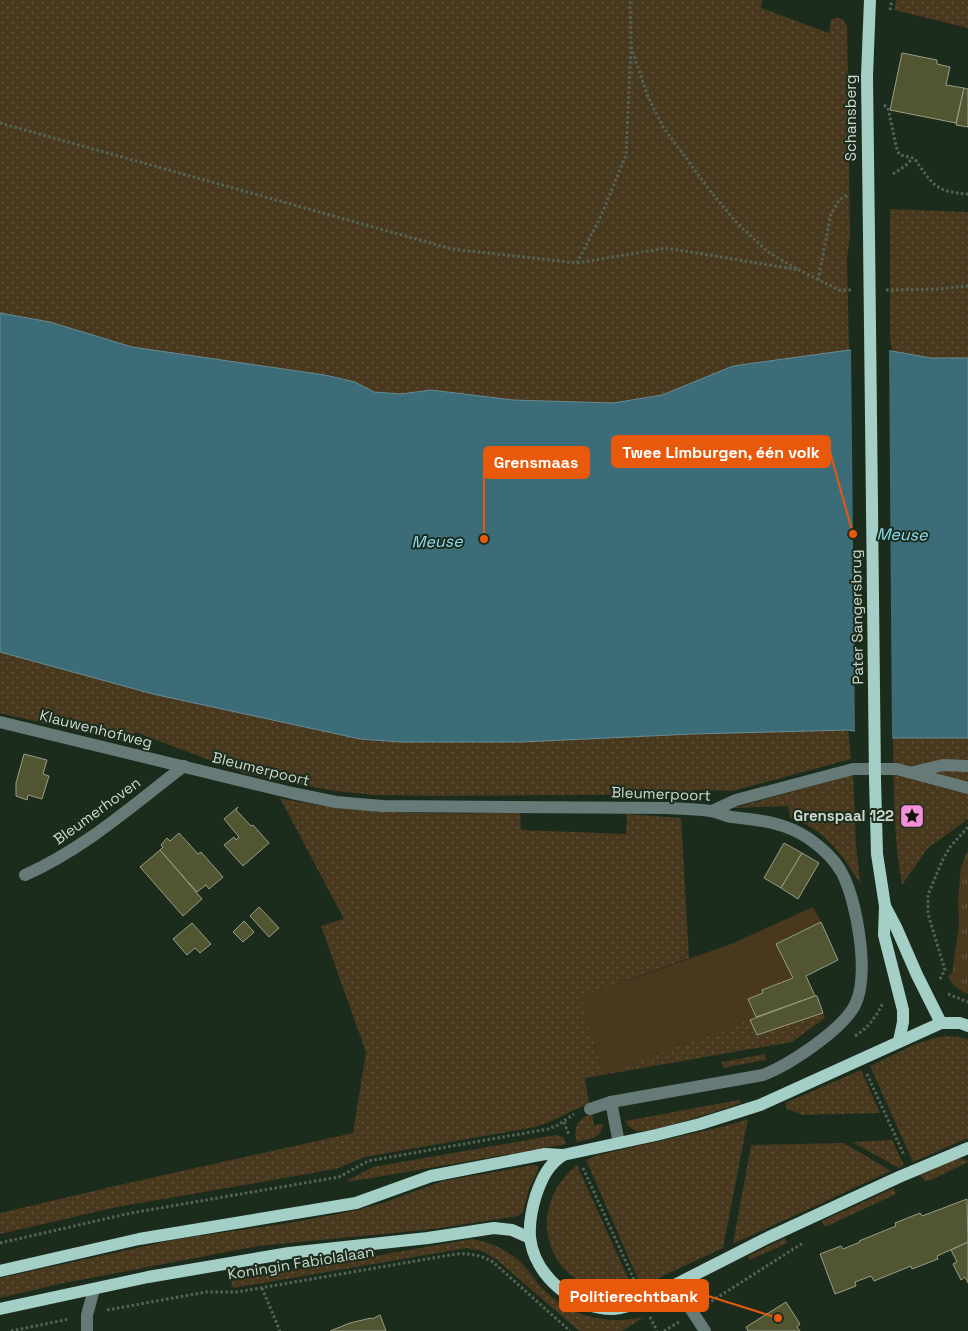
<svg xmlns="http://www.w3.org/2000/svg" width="968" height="1331" font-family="'Space Grotesk',sans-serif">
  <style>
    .grass { fill: url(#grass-dots) }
    .park { fill: url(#park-tufts) }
    .garden { fill: #47381e }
    .water { fill: #3d6c79; stroke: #688c92 }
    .pier { fill: #1b2c1d }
    .building { fill: #515531; stroke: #999d84 }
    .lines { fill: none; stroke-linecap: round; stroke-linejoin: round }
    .path { stroke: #546355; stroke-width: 3; stroke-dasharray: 2.5 2.5; stroke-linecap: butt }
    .minor { stroke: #667b77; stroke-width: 12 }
    .major { stroke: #a4cfc7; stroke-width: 12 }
    .major-bridge { stroke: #a4cfc7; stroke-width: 12 }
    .labels { text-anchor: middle; stroke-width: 4; stroke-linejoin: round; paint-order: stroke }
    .street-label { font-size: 15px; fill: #cdd8ce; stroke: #1b2c1d }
    .poi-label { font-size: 15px; font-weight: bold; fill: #cdd8ce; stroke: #1b2c1d; text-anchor: end }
    .water-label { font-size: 16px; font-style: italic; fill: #8fe0f6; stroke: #1b2c1d }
    .leader { fill: none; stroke: #e8590c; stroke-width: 2 }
    .callout-dot { fill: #e8590c; stroke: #1b2c1d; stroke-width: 2 }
    .callout { fill: #e8590c; stroke: #e8590c; stroke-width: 2 }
    .callout-label { font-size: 16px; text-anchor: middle; font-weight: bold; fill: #fff }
  </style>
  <defs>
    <pattern id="grass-dots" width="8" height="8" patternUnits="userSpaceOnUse" patternTransform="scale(1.25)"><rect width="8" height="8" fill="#47381e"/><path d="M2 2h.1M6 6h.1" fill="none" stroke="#60543e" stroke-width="1.8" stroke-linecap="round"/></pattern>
    <pattern id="park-tufts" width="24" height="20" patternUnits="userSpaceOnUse" patternTransform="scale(1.25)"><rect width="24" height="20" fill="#47381e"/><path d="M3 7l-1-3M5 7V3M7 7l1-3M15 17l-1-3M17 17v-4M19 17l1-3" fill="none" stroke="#60543e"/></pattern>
  </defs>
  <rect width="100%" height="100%" fill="#1b2c1d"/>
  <g class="grass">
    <path d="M0 0H762L761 8 829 33 831 20C838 15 844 19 847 26L850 236 847 258 849 350 733 366 662 395 612 403 513 400 431 390 401 394 374 392 355 382 325 375 132 347 50 322 0 313Z"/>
    <path d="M896 0H968V28L894 10Z"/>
    <path d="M890 209 968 212V358H931L892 351 890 337Z"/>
    <path d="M0 652 153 694 360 739 400 742H522L693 734 848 730 851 759 733 791 693 790V794L440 796 373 795 328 790 244 773 135 732 128 743 0 713Z"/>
    <path d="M893 738H968V819L928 848 902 885C893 835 894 788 893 738Z"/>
    <path d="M853 775 856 844 860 883C842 855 823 827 790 818L788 806 733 808Z"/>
    <path d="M280 798C359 815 440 814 520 813L521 830 626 834 627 814 681 818 689 958 582 997 603 1074 750 1019 757 1035 823 1013 825 1018 792 1042 585 1078 589 1104C570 1110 554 1122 535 1127L365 1157 336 1169 117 1207 0 1234V1213L128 1183 353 1133 366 1052 321 926 344 919Z"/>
    <path d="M945 1036 958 1037 968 1039V1138L913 1162 870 1066C894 1055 918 1040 945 1036Z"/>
    <path d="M765 1054 766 1060 723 1068 722 1062Z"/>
    <path d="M861 1070 880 1113 802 1115 787 1109 785 1103Z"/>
    <path d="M739 1100 741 1103C723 1109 651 1134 636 1131 631 1129 627 1125 625 1121Z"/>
    <path d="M592 1114 594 1125 603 1124C601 1139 590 1139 577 1142 573 1128 577 1118 592 1114Z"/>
    <path d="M748 1119 723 1248 641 1286 586 1160 598 1155 721 1127Z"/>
    <path d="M556 1135 563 1137 567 1144 348 1182V1180L373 1167Z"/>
    <path d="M892 1140 904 1165 899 1168 852 1142Z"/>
    <path d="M844 1143 891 1171 733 1244 751 1145Z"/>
    <path d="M959 1158 968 1161V1162L929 1181H925L920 1175Z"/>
    <path d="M534 1165 538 1166V1171L529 1189 523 1212 518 1216 434 1229 259 1246 59 1284 0 1298V1278L178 1239 289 1223 353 1211 383 1203 443 1181Z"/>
    <path d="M577 1165 633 1289C556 1305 515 1215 577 1165Z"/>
    <path d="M894 1188 896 1194 825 1227 822 1221Z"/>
    <path d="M785 1238 787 1243 750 1260 748 1256Z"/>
    <path d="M472 1239C495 1243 513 1253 528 1270 533 1276 537 1283 542 1288 569 1317 606 1325 644 1317L622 1331H579L496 1259 482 1251 467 1248 233 1288 231 1281Z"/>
  </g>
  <path class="park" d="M968 850V994C958 990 952 985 948 976L952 973 959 925 958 899 961 867Z"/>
  <path class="garden" d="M813 907 821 922 776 944 793 978 762 990 763 994 748 999 756 1017 603 1075 581 997 731 944Z"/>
  <path class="water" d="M0 313 50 322 132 347 325 375 355 382 374 392 401 394 431 390 513 400 613 403 662 395 733 366 849 350 892 351 931 358H968V738H893L848 730 693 734 522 742H400L360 739 153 694 0 652Z"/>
  <path class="pier" d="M851 348H889L892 741 855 734Z"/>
  <g class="building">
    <path d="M902 53 937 60V64L950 67 946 85 964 88 956 123 890 110Z"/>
    <path d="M964 88 968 89V127L956 125Z"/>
    <path d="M24 754 47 760 43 774 49 776 42 799 28 795 27 800 16 796V783Z"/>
    <path d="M238 807 236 810 251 826 253 825 269 843 243 866 224 845 234 837 236 840 239 837 224 819Z"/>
    <path d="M179 833 198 854 201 852 223 877 209 889 206 885 197 892 160 850 163 847 161 845 167 838 170 841Z"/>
    <path d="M784 843 802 853 781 888 764 878Z"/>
    <path d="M160 850 202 899 183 916 140 867Z"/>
    <path d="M802 853 819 863 798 899 781 888Z"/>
    <path d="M259 907 279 928 269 937 250 916Z"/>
    <path d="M244 921 254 932 243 942 233 932Z"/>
    <path d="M821 922 838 960 806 976 815 996 756 1017 748 999 763 993 762 990 793 978 776 944Z"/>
    <path d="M192 923 211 944 200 953 195 948 187 955 173 939Z"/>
    <path d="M815 996H817L823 1013 757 1035 750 1020Z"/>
    <path d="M967 1199 968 1242 937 1256 938 1259 912 1269 911 1266 874 1281 871 1276 855 1282 856 1286 835 1294 820 1254 841 1246 843 1249 860 1242 859 1241 896 1226 895 1223 920 1213 922 1216Z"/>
    <path d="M968 1242V1283L965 1277 961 1280 953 1264 957 1262 951 1250Z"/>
    <path d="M786 1302 800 1324 797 1327 800 1331H748L746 1327Z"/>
    <path d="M380 1315 386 1331H330L350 1323 371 1318 372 1319Z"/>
  </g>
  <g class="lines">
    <g class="path">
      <path d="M890 10 892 0"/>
      <path d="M631 47 648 97 663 127 711 192 737 223 768 252 799 270 839 290H852"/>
      <path d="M884 105 888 108 897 150 900 155 914 158C932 183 934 192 968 194"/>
      <path d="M0 123 452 249 577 263 666 248 799 270"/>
      <path d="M893 174 905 166 913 158"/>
      <path d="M577 263 601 216 626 155 631 47 630 0"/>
      <path d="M818 280 831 214 839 200 847 195"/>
      <path d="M886 290 939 289 968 286"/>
      <path d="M940 979 945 970 928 914V895L942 861 950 847 968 827"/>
      <path d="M948 994 968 1002"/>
      <path d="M855 1036C868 1028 875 1018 882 1005L884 1004"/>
      <path d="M867 1074 904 1155"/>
      <path d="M564 1122 569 1135"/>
      <path d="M583 1168 637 1286"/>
      <path d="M0 1243 131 1213 339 1177 368 1161 548 1129 558 1125 574 1114"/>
      <path d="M262 1288 280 1331"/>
      <path d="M707 1304 803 1243"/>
      <path d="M107 1310 206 1292H237L456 1254C470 1253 481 1255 493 1262L570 1331"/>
      <path d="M650 1317 657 1331"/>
      <path d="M11 1331 69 1319"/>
      <path d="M664 1331 679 1322"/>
    </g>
    <g class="minor">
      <path d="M0 722 292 793 336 802 382 806 669 808C682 809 697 809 710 811 718 812 725 816 732 817 759 820 784 822 808 838 821 847 834 858 842 873 857 902 870 975 855 1005 842 1030 789 1065 763 1075L611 1102 590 1109"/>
      <path d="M914 772 943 765 968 766"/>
      <path d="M712 811 736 800 853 769H897L968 788"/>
      <path d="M25 875C84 849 133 805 184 766"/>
      <path d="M611 1102 619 1143"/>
      <path d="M675 1285 705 1331"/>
      <path d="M87 1331V1315L94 1289"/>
    </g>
    <g class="major">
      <path d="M869 236 867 76 870 0"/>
      <path d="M875 779 877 854 885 906 884 935 903 1010V1022L899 1041"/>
      <path d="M885 906 896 927 917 975 941 1023"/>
      <path d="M968 1026 960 1023H941L760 1105 700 1124 656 1135 563 1155C548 1165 542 1178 536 1195 532 1208 529 1223 530 1237 534 1276 575 1310 614 1309 625 1308 633 1305 643 1301L767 1238 899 1177 968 1148"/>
      <path d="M0 1271 139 1239 356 1203 431 1176 545 1154 563 1155"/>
      <path d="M0 1309 148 1277 289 1253 428 1238 494 1228 512 1230 530 1238"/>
    </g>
    <path class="major-bridge" d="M869 236 875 779"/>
  </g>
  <defs>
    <symbol id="sight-square" viewBox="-11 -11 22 22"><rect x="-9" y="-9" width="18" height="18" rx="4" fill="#f391d6" stroke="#1b2c1d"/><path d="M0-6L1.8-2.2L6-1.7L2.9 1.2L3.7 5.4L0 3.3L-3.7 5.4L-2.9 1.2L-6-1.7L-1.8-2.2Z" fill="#111"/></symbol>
  </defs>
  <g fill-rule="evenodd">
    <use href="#sight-square" x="898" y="802" width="28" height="28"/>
  </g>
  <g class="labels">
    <g class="street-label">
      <text transform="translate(851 118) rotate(-90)" y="5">Schansberg</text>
      <text transform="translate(857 617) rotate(-91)" y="5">Pater Sangersbrug</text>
      <text transform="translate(96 729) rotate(14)" y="5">Klauwenhofweg</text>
      <text transform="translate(261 769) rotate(14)" y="5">Bleumerpoort</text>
      <text transform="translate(661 794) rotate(2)" y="5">Bleumerpoort</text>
      <text transform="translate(97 811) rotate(-36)" y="5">Bleumerhoven</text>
      <text transform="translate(301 1263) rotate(-9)" y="5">Koningin Fabiolalaan</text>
    </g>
    <g class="poi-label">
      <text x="894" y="821">Grenspaal 122</text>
    </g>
    <g class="water-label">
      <text transform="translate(902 534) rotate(1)" y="6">Meuse</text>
      <text transform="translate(437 541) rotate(-1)" y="6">Meuse</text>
    </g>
  </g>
  <path class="leader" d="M853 534L830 452M484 539L484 462M778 1318L708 1296"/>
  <g class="callout-dot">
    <circle cx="853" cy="534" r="5"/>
    <circle cx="484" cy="539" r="5"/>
    <circle cx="778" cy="1318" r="5"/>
  </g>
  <g class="callout">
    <rect x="612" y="436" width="218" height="31" rx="5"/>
    <rect x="484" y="447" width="105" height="31" rx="5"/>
    <rect x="560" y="1280" width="148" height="31" rx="5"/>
  </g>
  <g class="callout-label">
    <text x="721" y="458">Twee Limburgen, één volk</text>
    <text x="536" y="468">Grensmaas</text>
    <text x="634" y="1302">Politierechtbank</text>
  </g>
</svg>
